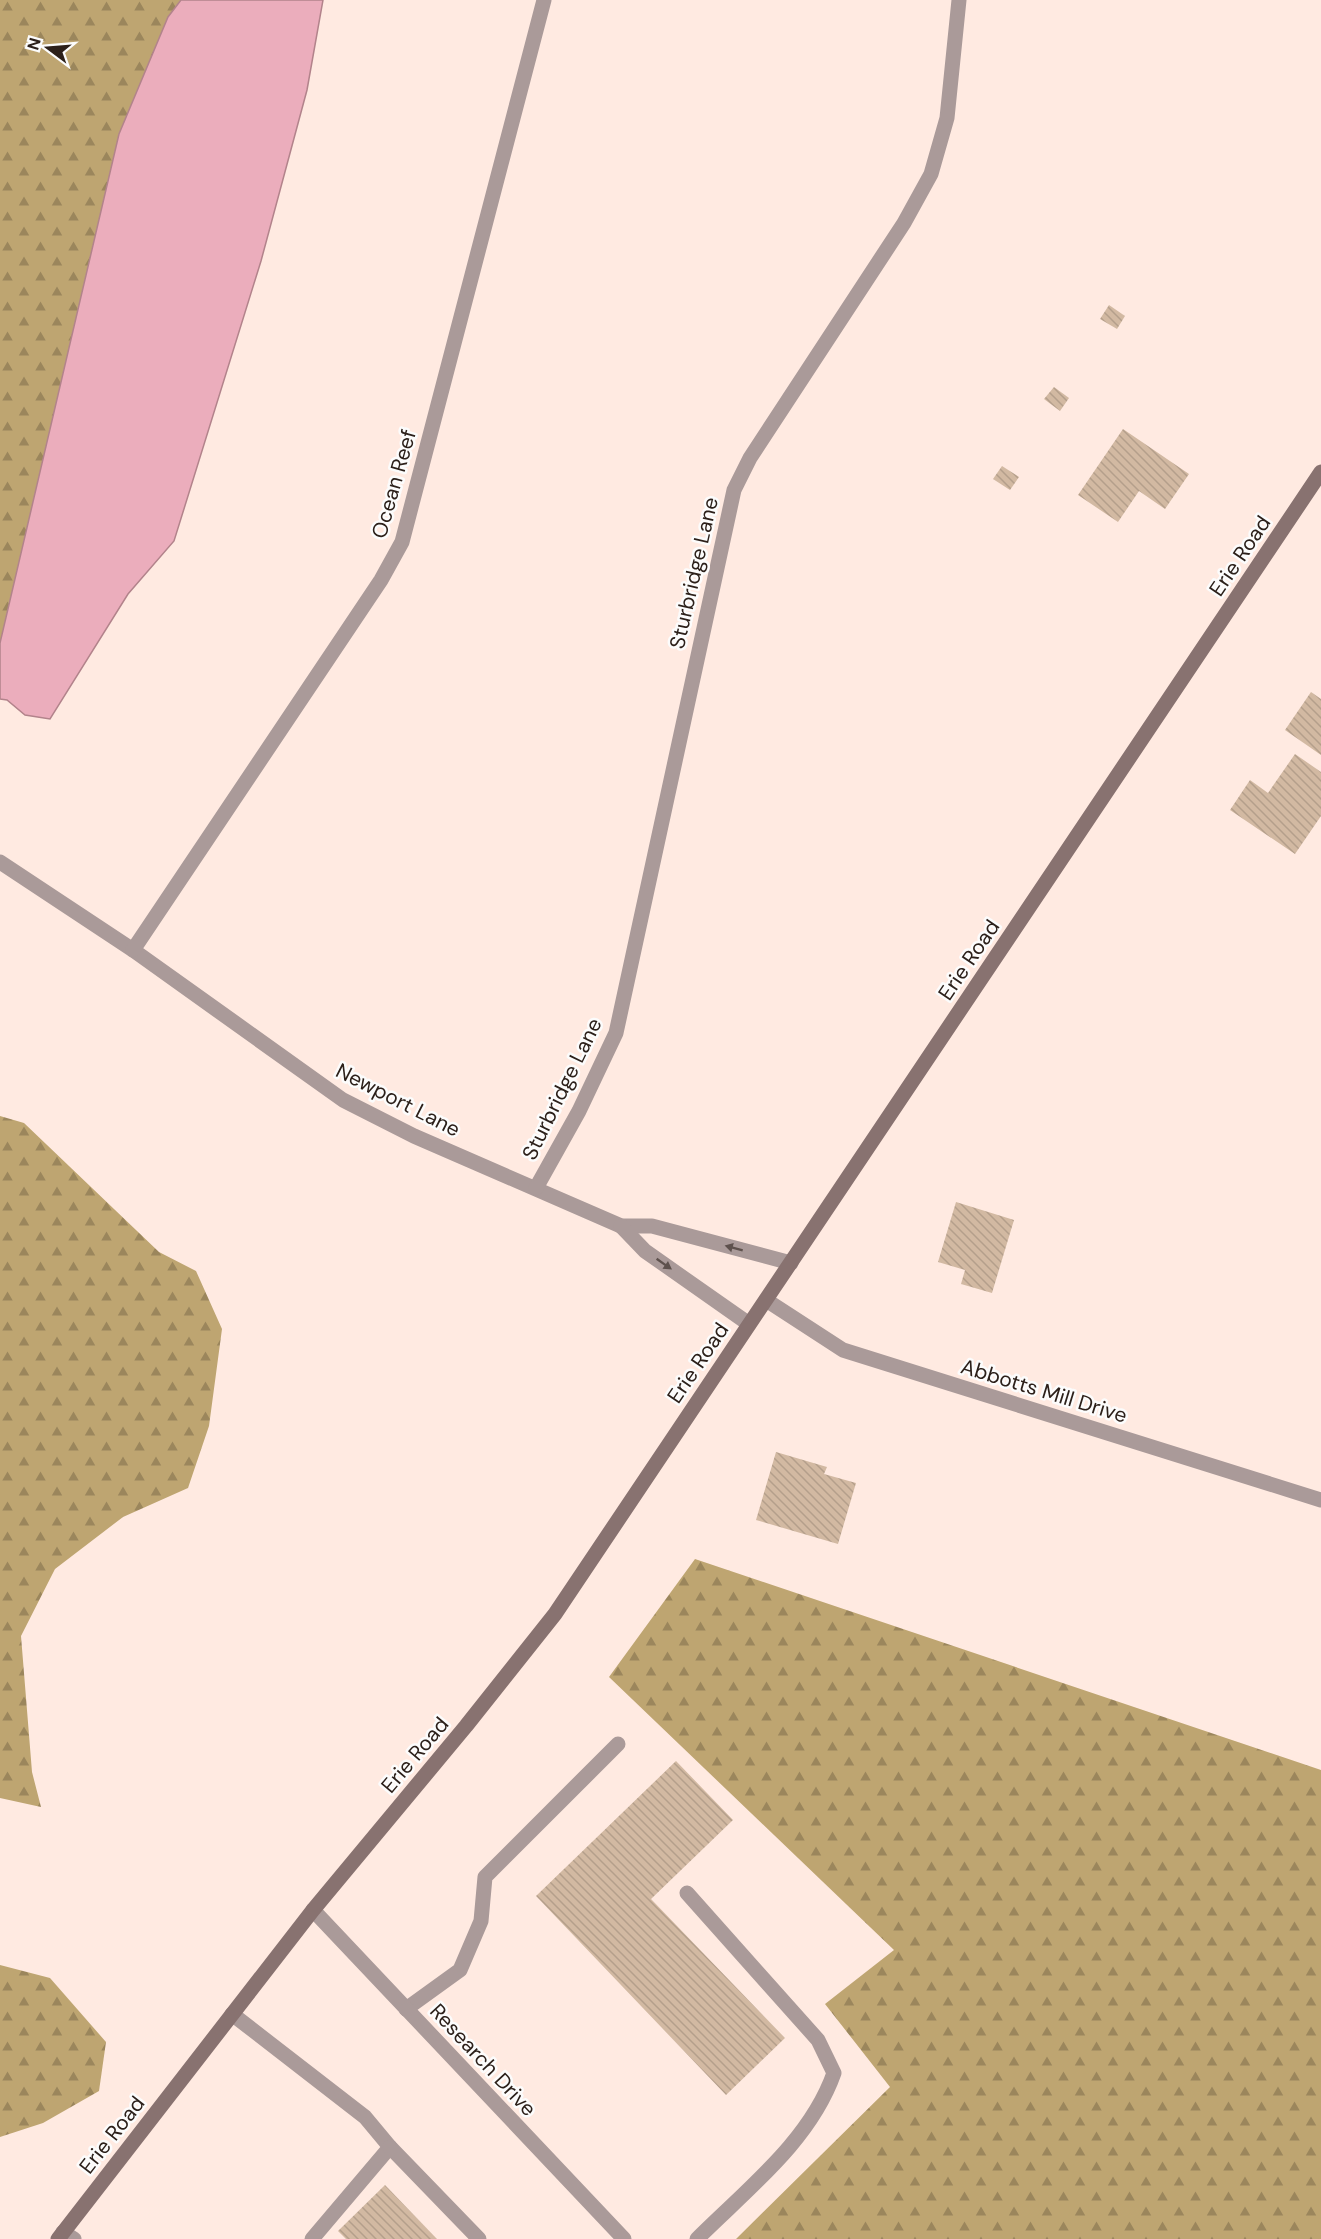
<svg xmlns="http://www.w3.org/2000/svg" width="1321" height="2239" font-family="'DM Sans',sans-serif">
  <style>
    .forest { fill: url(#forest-firs) }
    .water { fill: #ebadbc; stroke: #b2838b; stroke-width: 1.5 }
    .building { fill: url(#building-back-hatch) }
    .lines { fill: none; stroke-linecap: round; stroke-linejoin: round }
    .lane { stroke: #aa9a99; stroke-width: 15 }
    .street { stroke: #aa9a99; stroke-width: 15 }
    .secondary { stroke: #887270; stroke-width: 15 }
    .oneway { fill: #5e514d }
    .labels { text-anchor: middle; stroke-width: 5; stroke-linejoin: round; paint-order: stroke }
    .street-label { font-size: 21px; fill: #2c201a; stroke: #fcfcfc }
  </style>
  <defs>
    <pattern id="forest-firs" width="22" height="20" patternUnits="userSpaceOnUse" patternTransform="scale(1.5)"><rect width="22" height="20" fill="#bea571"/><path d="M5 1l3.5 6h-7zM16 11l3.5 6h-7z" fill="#9b865c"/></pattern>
    <pattern id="building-back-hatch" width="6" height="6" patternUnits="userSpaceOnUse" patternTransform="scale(1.5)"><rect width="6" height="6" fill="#d2b9a2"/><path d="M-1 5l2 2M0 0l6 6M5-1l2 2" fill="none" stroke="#b49f8b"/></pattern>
  </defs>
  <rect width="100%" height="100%" fill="#ffeae1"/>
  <g class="forest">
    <path d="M0 0H181L168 17 119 134 0 643Z"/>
    <path d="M0 1116 24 1123 159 1252 196 1271 222 1329 209 1426 188 1488 123 1517 55 1569 21 1636 32 1772 41 1807 0 1798Z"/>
    <path d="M695 1559 1321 1770V2239H736L890 2087 825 2004 894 1950 609 1677Z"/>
    <path d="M0 1965 50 1978 106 2042 99 2091 43 2123 0 2137Z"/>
  </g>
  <path class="water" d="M181 0H323L307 90 261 261 174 541 128 594 50 719 25 715 7 700 0 699V643L119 134 168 17Z"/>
  <g class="building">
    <path d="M1109 305 1125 316 1117 329 1100 319Z"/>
    <path d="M1054 387 1069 398 1060 411 1044 399Z"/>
    <path d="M1123 429 1189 474 1165 509 1139 491 1118 522 1078 495Z"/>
    <path d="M1002 466 1019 477 1010 490 993 479Z"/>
    <path d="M1311 692 1321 699V755L1285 730Z"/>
    <path d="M1295 754 1321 772V816L1295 854 1230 810 1250 780 1268 793Z"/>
    <path d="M956 1202 1014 1220 992 1293 961 1284 965 1270 938 1262Z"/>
    <path d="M776 1452 827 1467 824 1474 856 1483 838 1544 756 1520Z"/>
    <path d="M676 1761 733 1820 651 1899 785 2038 726 2095 536 1896Z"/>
    <path d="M385 2185 437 2239H346L338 2231Z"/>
  </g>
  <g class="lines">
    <g class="lane">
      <path d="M687 1893 818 2040 834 2073C810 2141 747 2189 697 2239"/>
      <path d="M406 2009 460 1970 481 1921 485 1877 618 1744"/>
      <path d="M232 2014 365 2117 390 2147 312 2239"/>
      <path d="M390 2147 479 2239"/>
      <path d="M63 2232 74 2239"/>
    </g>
    <g class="street">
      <path d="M0 862 133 950 343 1100 414 1136 621 1226H652L791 1263"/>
      <path d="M133 950 381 580 402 542 544 0"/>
      <path d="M536 1188 579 1111 616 1033 734 490 750 458 904 223 931 174 947 118 959 0"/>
      <path d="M621 1226 645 1251 749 1324"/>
      <path d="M766 1300 843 1350 1321 1500"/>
      <path d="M313 1910 624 2239"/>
    </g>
    <path class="secondary" d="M58 2239 313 1910 466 1726 555 1614 1321 472"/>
  </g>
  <defs><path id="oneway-solid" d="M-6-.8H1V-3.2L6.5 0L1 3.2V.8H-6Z" transform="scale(1.5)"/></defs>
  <g class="oneway">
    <use href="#oneway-solid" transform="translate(734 1248) rotate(-165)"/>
    <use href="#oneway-solid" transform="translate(664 1264) rotate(35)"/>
  </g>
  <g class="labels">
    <g class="street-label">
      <text transform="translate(394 484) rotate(-74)" y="7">Ocean Reef</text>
      <text transform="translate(1240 556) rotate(-56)" y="7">Erie Road</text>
      <text transform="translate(694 573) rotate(-77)" y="7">Sturbridge Lane</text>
      <text transform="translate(969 960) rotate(-56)" y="7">Erie Road</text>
      <text transform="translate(562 1089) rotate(-64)" y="7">Sturbridge Lane</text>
      <text transform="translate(398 1100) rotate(27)" y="7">Newport Lane</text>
      <text transform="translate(698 1363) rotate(-56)" y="7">Erie Road</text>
      <text transform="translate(1044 1391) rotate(17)" y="7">Abbotts Mill Drive</text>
      <text transform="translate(415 1755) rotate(-50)" y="7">Erie Road</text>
      <text transform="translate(483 2060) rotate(47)" y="7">Research Drive</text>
      <text transform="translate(112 2135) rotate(-52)" y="7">Erie Road</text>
    </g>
  </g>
  <g transform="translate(48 48) rotate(286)" stroke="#fcfcfc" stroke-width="4.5" paint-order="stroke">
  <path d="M0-4.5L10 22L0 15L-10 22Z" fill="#2c201a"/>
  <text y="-9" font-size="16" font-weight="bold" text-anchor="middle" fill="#2c201a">N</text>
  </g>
</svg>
